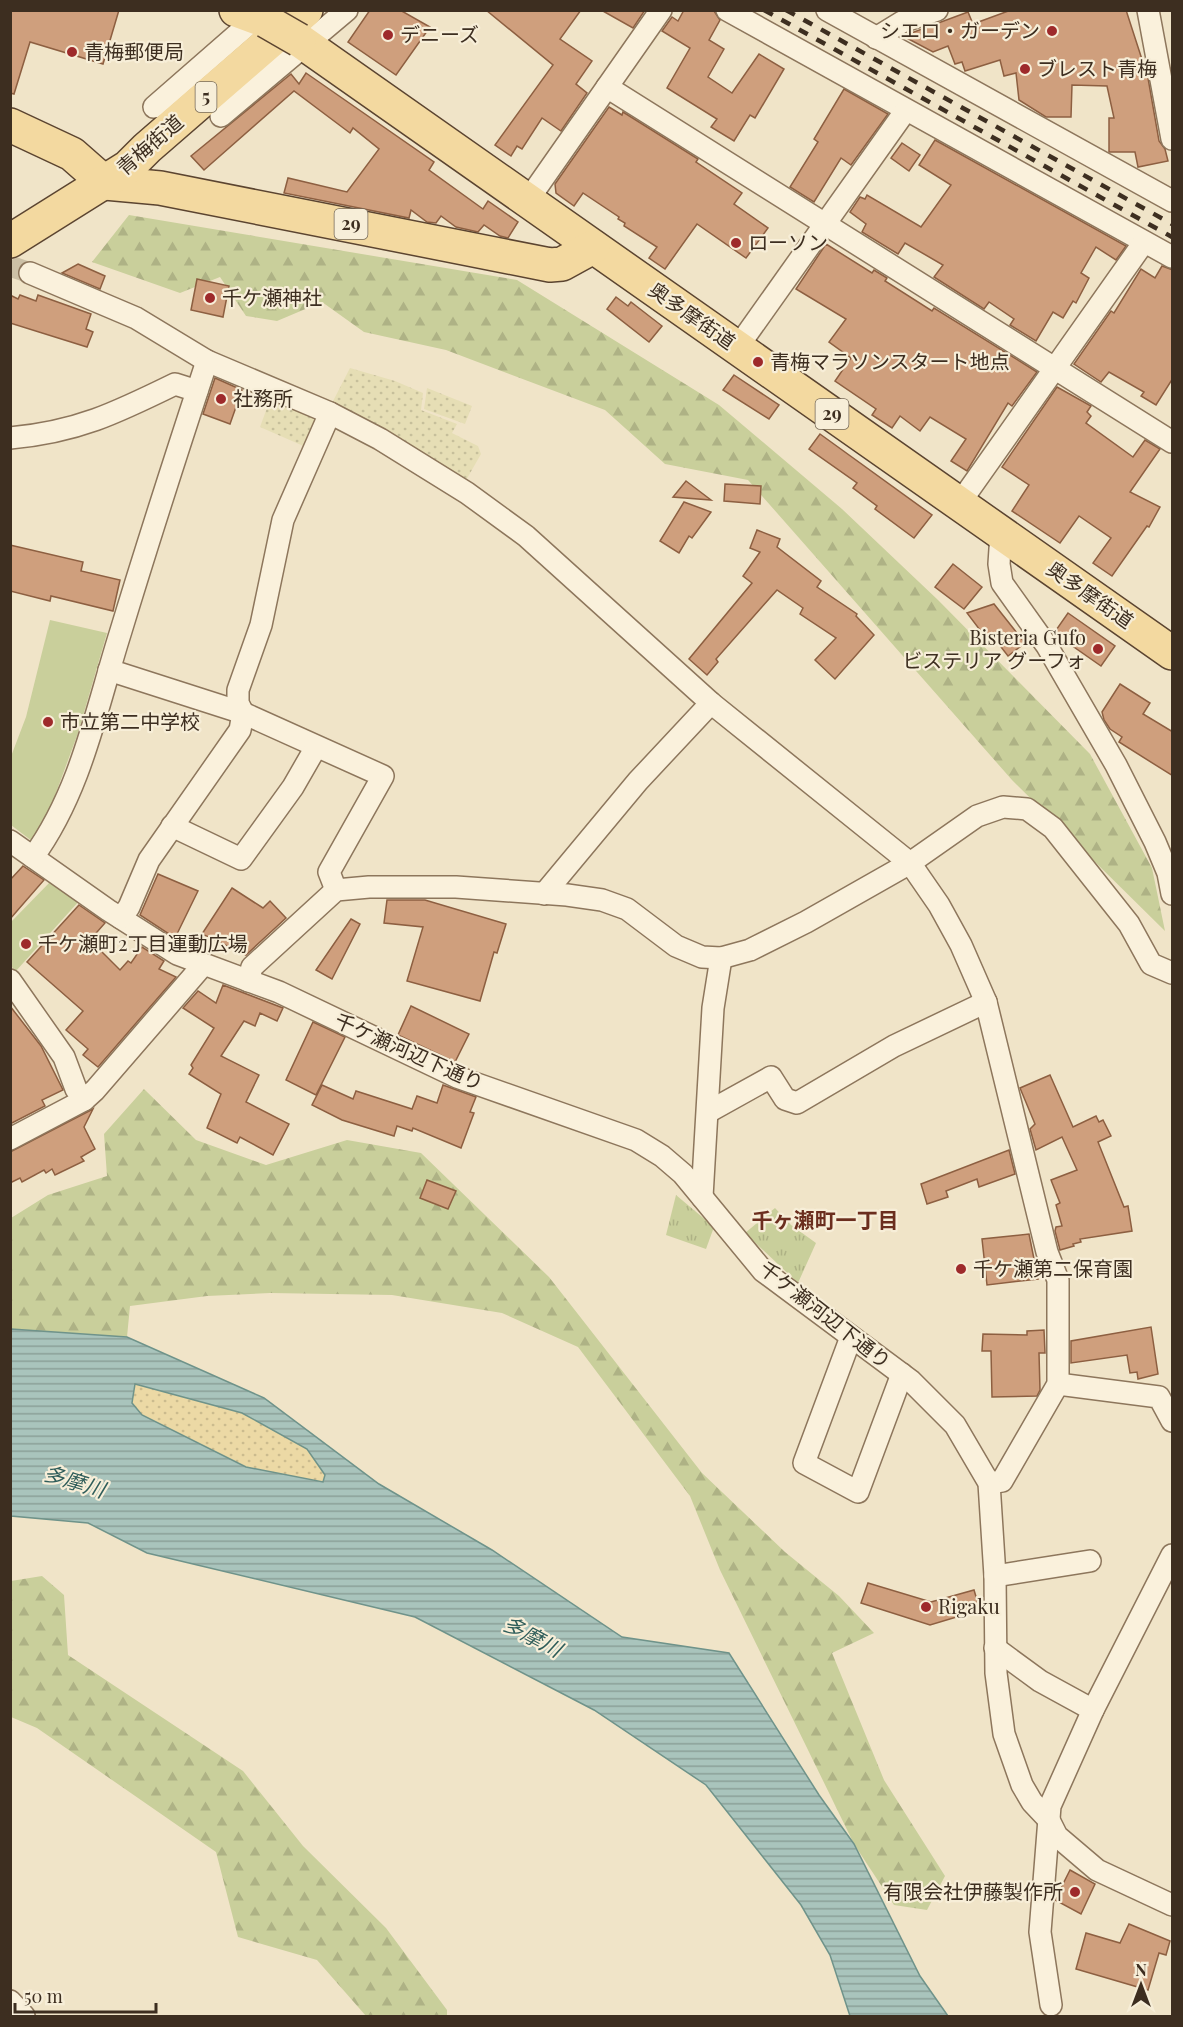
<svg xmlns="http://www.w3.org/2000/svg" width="1183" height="2027" font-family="'Playfair Display','Noto Sans JP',serif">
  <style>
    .farmland { fill: url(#farmland-dots) }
    .forest { fill: url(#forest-firs) }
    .sand { fill: url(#sand-dots) }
    .park { fill: url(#park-tufts) }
    .pitch { fill: #c9cf9b }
    .water { fill: url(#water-rules); stroke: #6f938a; stroke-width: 1.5; fill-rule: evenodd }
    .building { fill: #cf9f7d; stroke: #8d5f41; stroke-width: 1.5 }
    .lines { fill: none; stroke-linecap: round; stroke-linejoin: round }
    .street-tunnel { stroke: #ccc0a6; stroke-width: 21; stroke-dasharray: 21 10; stroke-linecap: butt }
    .street-casing { stroke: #8d765c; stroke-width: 24 }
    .primary-casing { stroke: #5b4430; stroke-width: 36 }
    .street { stroke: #faf1dc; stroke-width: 21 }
    .primary { stroke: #f3d9a0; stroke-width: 33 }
    .rail { stroke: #3d2e20; stroke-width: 4.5; stroke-dasharray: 10 10; stroke-linecap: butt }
    .primary-bridge-casing { stroke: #5b4430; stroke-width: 36; stroke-linecap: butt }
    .primary-bridge { stroke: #f3d9a0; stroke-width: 33 }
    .poi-dot { fill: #9e2a2b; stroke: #f7eed8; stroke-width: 2 }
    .labels { text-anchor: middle; stroke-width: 4.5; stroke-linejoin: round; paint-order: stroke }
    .shield { fill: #f7eed8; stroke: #756857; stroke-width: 1.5 }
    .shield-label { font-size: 18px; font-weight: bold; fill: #3d2e20 }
    .poi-label { font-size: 20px; fill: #3d2e20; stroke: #f7eed8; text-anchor: start }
    .street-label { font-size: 20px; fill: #3d2e20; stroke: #f7eed8 }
    .neighbourhood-label { font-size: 21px; font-weight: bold; fill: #6b2e1e; stroke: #f7eed8 }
    .water-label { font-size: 21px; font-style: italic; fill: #2f5d5a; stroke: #f7eed8 }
  </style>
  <defs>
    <pattern id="farmland-dots" width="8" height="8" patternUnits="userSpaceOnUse" patternTransform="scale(1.5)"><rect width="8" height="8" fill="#e6deb5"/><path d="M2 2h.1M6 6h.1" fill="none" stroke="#c6bf9b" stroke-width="1.8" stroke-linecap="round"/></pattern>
    <pattern id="forest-firs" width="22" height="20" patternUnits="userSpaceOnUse" patternTransform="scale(1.5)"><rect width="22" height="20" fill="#c9cf9b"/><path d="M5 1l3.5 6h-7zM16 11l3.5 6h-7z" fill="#aeb285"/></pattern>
    <pattern id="sand-dots" width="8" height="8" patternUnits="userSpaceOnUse" patternTransform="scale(1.5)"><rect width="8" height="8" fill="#ecd9a5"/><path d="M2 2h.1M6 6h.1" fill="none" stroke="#cbbb8e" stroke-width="1.8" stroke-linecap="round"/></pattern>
    <pattern id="park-tufts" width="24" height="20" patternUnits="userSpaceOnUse" patternTransform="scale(1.5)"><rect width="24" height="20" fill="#c9cf9b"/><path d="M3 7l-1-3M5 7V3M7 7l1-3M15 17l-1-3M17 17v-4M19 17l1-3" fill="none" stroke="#aeb285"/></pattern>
    <pattern id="water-rules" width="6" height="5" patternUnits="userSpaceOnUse" patternTransform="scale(1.5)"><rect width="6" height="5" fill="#a9c4bc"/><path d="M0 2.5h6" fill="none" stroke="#8ba098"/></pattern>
  </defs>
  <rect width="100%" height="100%" fill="#f0e4c8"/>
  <g class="farmland">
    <path d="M350 368 395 381 423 393 421 410 457 424 452 433 478 446 481 454 465 482 331 405Z"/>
    <path d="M427 388 472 406 465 424 424 409Z"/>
    <path d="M271 397 316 415 319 423 308 448 260 427Z"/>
  </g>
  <g class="forest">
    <path d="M129 215 517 280 719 405 842 509 938 600 1090 754 1152 868 1165 931 1012 780 748 480 665 464 605 410 446 350 364 332 322 302 277 321 246 316 220 277 180 293 92 262Z"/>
    <path d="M144 1089 196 1140 266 1165 347 1140 421 1153 549 1277 702 1473 785 1552 839 1596 874 1633 832 1653 884 1780 945 1876 927 1910 894 1905 854 1844 720 1570 690 1496 578 1347 502 1313 392 1295 270 1293 207 1296 130 1306 127 1337 11 1329V1218L48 1195 107 1176 104 1134Z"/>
    <path d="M42 1576 64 1595 68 1655 243 1771 303 1846 386 1928 447 2010V2016H366L317 1960 238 1937 216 1852 37 1728 11 1717V1581Z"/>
  </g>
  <path class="sand" d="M135 1384 242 1413 307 1449 325 1475 323 1483 246 1467 142 1415 132 1403Z"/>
  <g class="park">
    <path d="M676 1195 714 1227 706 1249 666 1235Z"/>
    <path d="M775 1208 791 1225 816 1243 798 1283 745 1233Z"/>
  </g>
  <g class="pitch">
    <path d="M50 620 107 633 78 733 42 831 32 841 11 825 10 759 26 717Z"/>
    <path d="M52 880 80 900 15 972 11 965 10 923Z"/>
  </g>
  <path class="water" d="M11 1329 127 1337 264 1398 379 1484 492 1550 622 1637 729 1653 819 1795 854 1844 920 1976 948 2016H850L830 1955 801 1905 706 1785 594 1710 415 1617 147 1553 88 1523 11 1516ZM135 1384 242 1413 307 1449 325 1475 323 1482 246 1467 142 1415 132 1403Z"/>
  <g class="building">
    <path d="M10 10H119L103 64 30 42 14 94 10 93Z"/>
    <path d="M370 10H400L430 27 396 75 348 42Z"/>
    <path d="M486 10H581L560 39 592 61 576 84 587 93 561 131 542 118 522 149 517 146 511 156 495 145 553 65Z"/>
    <path d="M601 10H645L633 28Z"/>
    <path d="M684 10 714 11 720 20 709 40 724 49 708 77 732 93 759 54 784 69 755 118 750 115 734 141 711 127 717 119 667 88 690 48 662 31 672 17 678 21Z"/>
    <path d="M1011 10H1126L1148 78 1159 141 1165 149 1168 161 1138 167 1135 152H1109V118H1114L1107 86 1072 85 1071 117H1046L1019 100 1016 73 1004 76 1000 60 965 71 962 62 955 64 948 46 933 52 903 36 968 12 973 24Z"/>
    <path d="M306 73 434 162 429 170 483 209 488 201 518 222 508 238 500 236 484 225 478 232 456 227 441 216 436 223 427 222 411 210 409 218 284 193 288 178 347 192 379 149 353 128 350 133 294 91 204 170 191 156 291 74 299 84Z"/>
    <path d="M844 89 888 114 851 165 841 158 814 202 790 187 818 142 814 139Z"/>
    <path d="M609 107 622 115 623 112 698 159 696 162 742 193 734 204 768 228 746 258 697 224 665 269 649 258 657 247 624 226 625 223 618 219 619 217 583 193 574 206 556 193 555 184Z"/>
    <path d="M935 140 1126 246 1116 260 1096 247 1081 273 1089 278 1076 303 1073 301 1063 318 1053 312 1036 341 1010 325 1014 319 989 302 984 309 934 277 943 265 905 243 898 254 862 232 866 224 850 212 860 197 865 199 867 195 921 227 951 185 919 165Z"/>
    <path d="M902 143 920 155 909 171 891 158Z"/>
    <path d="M826 244 872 273 874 270 887 278 885 281 932 311 934 308 1037 372 1012 406 1008 403 967 471 951 461 966 439 930 417 920 431 900 416 892 428 872 415 876 409 835 381 851 358 829 342 846 319 796 289Z"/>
    <path d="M78 264 105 276 100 289 62 273Z"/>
    <path d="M1162 266 1173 270V378L1156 405 1141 396 1144 392 1109 372 1101 382 1074 364 1111 311 1114 313 1141 269 1155 278Z"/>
    <path d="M197 279 229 286 223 317 191 310Z"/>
    <path d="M10 295 18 299 20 295 36 301 38 295 91 314 86 329 93 332 87 347 10 323Z"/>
    <path d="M616 297 628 306 631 302 662 326 649 342 607 309Z"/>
    <path d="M734 375 779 405 769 419 723 390Z"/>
    <path d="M215 378 242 390 230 424 203 414Z"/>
    <path d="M1057 387 1091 406 1087 412 1091 416 1086 423 1133 457 1145 440 1160 449 1130 492 1160 507 1149 527 1147 526 1112 576 1093 563 1111 538 1079 516 1060 543 1012 511 1029 485 1002 467Z"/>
    <path d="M820 434 932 515 914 538 875 509 877 506 853 488 857 483 809 449Z"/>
    <path d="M686 481 711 500 673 497Z"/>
    <path d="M725 484 761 486 760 504 724 501Z"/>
    <path d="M684 502 711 512 692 538 689 536 679 553 660 541Z"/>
    <path d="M757 530 780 539 777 547 821 581 817 587 857 614 856 616 874 635 835 679 815 660 836 638 800 614 803 608 777 590 716 659 718 662 707 675 689 659 752 583 743 576 760 552 750 548Z"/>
    <path d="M10 545 83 562 81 571 120 580 113 611 51 596 50 601 10 591Z"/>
    <path d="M953 564 982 587 964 609 935 587Z"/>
    <path d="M994 604 1025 643 1008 656 991 634 986 638 967 613Z"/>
    <path d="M1068 613 1115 646 1101 666 1054 633Z"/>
    <path d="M1120 684 1150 703 1143 714 1173 732V776L1119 742 1122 737 1110 729 1104 720 1102 712Z"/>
    <path d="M23 866 44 880 10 919V880Z"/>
    <path d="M158 874 198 891 175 938 140 915Z"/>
    <path d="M232 888 263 908 270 901 286 918 246 955 202 934Z"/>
    <path d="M387 900H425L506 924 497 953 494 952 480 1001 407 981 423 927 384 923Z"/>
    <path d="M79 905 105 923 90 940 120 970 128 961 131 963 142 947 164 961 159 969 176 977 98 1067 83 1055 88 1049 66 1030 83 1011 27 962Z"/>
    <path d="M351 919 360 924 332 979 316 970Z"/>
    <path d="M223 985 283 1008 277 1021 260 1013 255 1026 244 1021 221 1056 259 1075 246 1102 289 1124 273 1155 240 1137 237 1143 207 1128 221 1094 189 1074 193 1068 191 1065 214 1028 183 1008 198 991 216 1003Z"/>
    <path d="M10 1006 41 1046 63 1090 42 1100 45 1106 10 1124Z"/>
    <path d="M411 1006 469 1034 455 1062 398 1035Z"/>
    <path d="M313 1022 345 1037 316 1095 286 1080Z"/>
    <path d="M1050 1075 1073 1127 1096 1116 1099 1122 1103 1120 1111 1136 1098 1142 1124 1207 1128 1206 1132 1231 1080 1239 1081 1242 1073 1244 1074 1246 1060 1250 1055 1231 1056 1227 1062 1226 1056 1205 1060 1203 1051 1180 1077 1170 1062 1137 1036 1150 1030 1129 1035 1124 1020 1088Z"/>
    <path d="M322 1085 353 1099 356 1091 412 1109 417 1096 437 1103 443 1085 476 1097 470 1112 474 1113 461 1148 413 1128 412 1131 397 1126 394 1136 342 1120 312 1105Z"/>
    <path d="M93 1109 84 1127 95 1149 81 1157 84 1161 55 1175 52 1169 46 1173 44 1170 22 1182 20 1178 10 1183V1152Z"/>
    <path d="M1009 1150 1015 1174 979 1187 977 1179 946 1191 948 1197 927 1204 921 1184Z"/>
    <path d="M427 1180 456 1191 448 1209 420 1198Z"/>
    <path d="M1029 1234 1038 1279 987 1285 982 1239Z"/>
    <path d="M1151 1327 1158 1374 1138 1379 1137 1372 1130 1373 1127 1355 1071 1363V1341Z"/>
    <path d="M1044 1330 1045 1353H1039L1040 1390 1037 1396 992 1397 991 1351H982L983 1334 1027 1335V1331Z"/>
    <path d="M868 1583 931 1602 974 1590 980 1610 930 1625 861 1603Z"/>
    <path d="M1070 1870 1095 1884 1081 1914 1055 1900Z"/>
    <path d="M1129 1924 1170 1941 1166 1955 1159 1953 1148 1990 1076 1969 1086 1933 1120 1943Z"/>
  </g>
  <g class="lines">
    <path class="street-tunnel" d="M10 266 30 273"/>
    <defs>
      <g id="street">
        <path d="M727 10 1172 257"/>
        <path d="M827 10 1172 201"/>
        <path d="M1148 10 1172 139"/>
        <path d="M876 38 902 22 937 10"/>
        <path d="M607 87 1172 442"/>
        <path d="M154 107 264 11"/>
        <path d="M221 116 347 10"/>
        <path d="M528 200 661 10"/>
        <path d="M30 273 136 318 207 361 330 413 380 439 467 493 526 536 711 703 910 863 939 905 961 945 986 1002 1047 1252 1058 1280V1384L1002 1481 989 1483"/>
        <path d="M737 348 906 110"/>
        <path d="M10 438C77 432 116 413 175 384L197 391"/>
        <path d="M959 504 1144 242"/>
        <path d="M1001 534 999 564 1002 583 1047 646 1116 765 1155 842 1168 873 1172 894"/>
        <path d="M109 670 243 713 383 776 329 872 336 890"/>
        <path d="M172 826 241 859 293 787 316 747"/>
        <path d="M10 841 108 910 177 954 279 992 457 1077 636 1140 662 1156 683 1174 763 1271 911 1381 955 1425 989 1483 995 1576 996 1673 1004 1734 1022 1785 1032 1802 1049 1820 1057 1836 1097 1870 1172 1905"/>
        <path d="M33 857C81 791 96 710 120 634 148 542 177 452 207 361"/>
        <path d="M544 894 638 781 711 703"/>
        <path d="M121 918 129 907 149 860 240 730 243 713 238 703V690L261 625 283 520 330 413"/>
        <path d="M10 980 64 1057 76 1089 84 1100"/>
        <path d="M248 981 252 967 336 890 369 887H456L567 895 602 900 627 909 676 946 702 957 721 958 750 950 806 922 910 863 977 816 1003 807 1027 809 1053 828 1129 924 1151 964 1172 973"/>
        <path d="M708 1112 771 1077 785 1099 797 1103 894 1046 986 1002"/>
        <path d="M10 1139 84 1100 95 1090 203 965"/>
        <path d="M702 1197 713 1008 721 958"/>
        <path d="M851 1337 804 1463 858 1492 902 1374"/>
        <path d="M1058 1384 1159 1397 1172 1421"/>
        <path d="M995 1576 1090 1561"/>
        <path d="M995 1648 1040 1681 1093 1710"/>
        <path d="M10 2001 24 2016"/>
        <path d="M1051 2005 1040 1932 1050 1806 1093 1710 1172 1555"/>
      </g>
      <g id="primary">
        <path d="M236 10 266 21"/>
        <path d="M299 40 1172 653"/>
        <path d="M10 125 72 154 105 183 160 188 550 265 562 264 593 247"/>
        <path d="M10 241 128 167 147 148 306 10"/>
      </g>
    </defs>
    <use href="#street" class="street-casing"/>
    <use href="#primary" class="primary-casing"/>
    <use href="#street" class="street"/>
    <use href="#primary" class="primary"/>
    <g class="rail">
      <path d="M764 10 1172 237"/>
      <path d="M786 10 1172 224"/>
    </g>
    <defs>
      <path id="primary-bridge" d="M266 21 299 40"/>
    </defs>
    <use href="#primary-bridge" class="primary-bridge-casing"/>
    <use href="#primary-bridge" class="primary-bridge"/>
  </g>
  <g class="poi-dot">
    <circle cx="1052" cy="31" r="6"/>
    <circle cx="388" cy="35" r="6"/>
    <circle cx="72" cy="52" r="6"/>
    <circle cx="1025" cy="69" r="6"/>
    <circle cx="736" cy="243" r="6"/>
    <circle cx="210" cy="298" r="6"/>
    <circle cx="758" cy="362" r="6"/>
    <circle cx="221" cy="399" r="6"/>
    <circle cx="1098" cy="649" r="6"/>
    <circle cx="48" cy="722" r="6"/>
    <circle cx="26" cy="944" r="6"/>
    <circle cx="961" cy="1269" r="6"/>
    <circle cx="926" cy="1607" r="6"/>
    <circle cx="1075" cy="1892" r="6"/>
  </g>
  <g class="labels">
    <g class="shield">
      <rect x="195.5" y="82" width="21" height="30" rx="4.5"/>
      <rect x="334.5" y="209" width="33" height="30" rx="4.5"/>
      <rect x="815.5" y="399" width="33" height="30" rx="4.5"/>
    </g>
    <g class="shield-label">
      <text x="206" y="103">5</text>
      <text x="351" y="230">29</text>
      <text x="832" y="420">29</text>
    </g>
    <g class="poi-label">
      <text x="1040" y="38" text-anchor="end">シエロ・ガーデン</text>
      <text x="400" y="42">デニーズ</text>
      <text x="84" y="59">青梅郵便局</text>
      <text x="1037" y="76">ブレスト青梅</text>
      <text x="748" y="250">ローソン</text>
      <text x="222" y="305">千ケ瀬神社</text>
      <text x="770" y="369">青梅マラソンスタート地点</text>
      <text x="233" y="406">社務所</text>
      <text x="1086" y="645" text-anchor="end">Bisteria Gufo<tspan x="1086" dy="23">ビステリア グーフォ</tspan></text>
      <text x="60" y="729">市立第二中学校</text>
      <text x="38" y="951">千ケ瀬町2丁目運動広場</text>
      <text x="973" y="1276">千ケ瀬第二保育園</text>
      <text x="938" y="1614">Rigaku</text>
      <text x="1063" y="1899" text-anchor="end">有限会社伊藤製作所</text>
    </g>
    <g class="street-label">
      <text transform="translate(150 145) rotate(-41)" y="7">青梅街道</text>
      <text transform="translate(692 316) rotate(35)" y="7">奥多摩街道</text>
      <text transform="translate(1090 595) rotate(35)" y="7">奥多摩街道</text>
      <text transform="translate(409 1052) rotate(24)" y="7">千ケ瀬河辺下通り</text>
      <text transform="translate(825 1315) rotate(38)" y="7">千ケ瀬河辺下通り</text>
    </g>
    <g class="neighbourhood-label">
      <text x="825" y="1228">千ヶ瀬町一丁目</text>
    </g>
    <g class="water-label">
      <text transform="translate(74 1482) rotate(17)" y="7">多摩川</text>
      <text transform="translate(532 1637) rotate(28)" y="7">多摩川</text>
    </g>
  </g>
  <rect width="1183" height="2027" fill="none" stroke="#3d2e20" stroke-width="24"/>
  <g transform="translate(1141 1985)" stroke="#f7eed8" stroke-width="4.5" paint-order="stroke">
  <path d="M0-4.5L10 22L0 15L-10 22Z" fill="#3d2e20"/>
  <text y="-9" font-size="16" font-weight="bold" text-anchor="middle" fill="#3d2e20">N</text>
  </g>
  <path d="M15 2003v9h141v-9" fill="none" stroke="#3d2e20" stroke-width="3"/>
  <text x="24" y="2003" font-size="18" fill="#3d2e20" stroke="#f7eed8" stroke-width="4.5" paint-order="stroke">50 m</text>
</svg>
